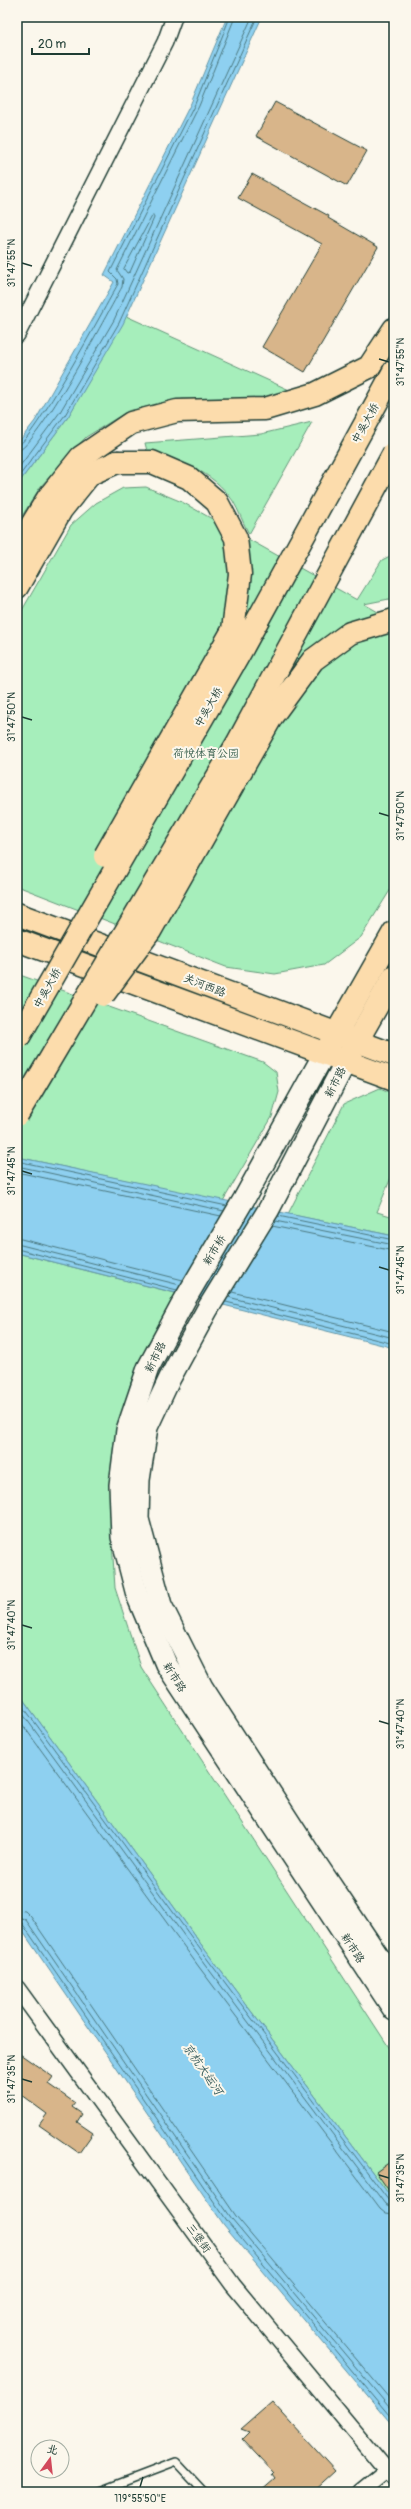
<svg xmlns="http://www.w3.org/2000/svg" width="411" height="2509" font-family="Pangolin,'LXGW WenKai TC',sans-serif">
  <style>
    .green { fill: #a6eebb; stroke: #629678 }
    .water { fill: #8ed0f0; stroke: #6295a5 }
    .lines { fill: none; stroke-linecap: round; stroke-linejoin: round }
    .shore { stroke: #4b787f; stroke-width: 1 }
    .building { fill: #d8b58a; stroke: #1f3d34 }
    .lane-casing { stroke: #1f3d34; stroke-width: 10 }
    .street-casing { stroke: #1f3d34; stroke-width: 18 }
    .secondary-casing { stroke: #1f3d34; stroke-width: 24 }
    .primary-casing { stroke: #1f3d34; stroke-width: 25 }
    .lane { stroke: #fbf7ec; stroke-width: 7 }
    .street { stroke: #fbf7ec; stroke-width: 15 }
    .secondary { stroke: #fbf7ec; stroke-width: 21 }
    .primary { stroke: #fcdcac; stroke-width: 22 }
    .primary-bridge-casing { stroke: #1f3d34; stroke-width: 25; stroke-linecap: butt }
    .primary-bridge { stroke: #fcdcac; stroke-width: 22 }
    .ticks { fill: none; stroke: #1f3d34; stroke-width: 1.5 }
    .labels { text-anchor: middle; stroke-width: 4; stroke-linejoin: round; paint-order: stroke }
    .street-label { font-size: 11px; fill: #1f3d34; stroke: #fbf7ec }
    .park-label { font-size: 11px; fill: #3a604f; stroke: #fbf7ec }
    .water-label { font-size: 12px; font-style: italic; fill: #355a5a; stroke: #fbf7ec }
    .neatline { fill: none; stroke: #1f3d34; stroke-width: 1.5 }
    .ticks-label { font-size: 10px; text-anchor: middle; fill: #1f3d34 }
  </style>
  <rect width="100%" height="100%" fill="#fbf7ec"/>
  <filter id="ink" filterUnits="userSpaceOnUse"><feTurbulence type="fractalNoise" baseFrequency=".025" numOctaves="2"/><feDisplacementMap in="SourceGraphic" scale="8" xChannelSelector="R" yChannelSelector="G"/><feConvolveMatrix kernelMatrix="1 2 1 2 8 2 1 2 1" color-interpolation-filters="sRGB"/></filter>
  <g filter="url(#ink)">
    <g class="green">
      <path d="M126 316 296 393 251 400 183 399 128 411 86 437 41 486 17 524V485L68 417Z"/>
      <path d="M312 422 249 534C243 523 239 511 233 501 213 471 179 460 147 451L145 443 261 434Z"/>
      <path d="M146 487 182 502 357 600 382 560 394 554V598L364 604 394 621V884L361 937 324 965 275 974 226 967 17 886V619L71 525 96 503 123 488Z"/>
      <path d="M17 974 263 1062 276 1072 279 1092 272 1117 223 1201 17 1157Z"/>
      <path d="M380 1088 394 1094V1170L377 1212 394 1217V1236L288 1214 344 1104Z"/>
      <path d="M17 1253 179 1294 131 1382 117 1435 110 1510 115 1588 141 1667 394 2055V2201L211 1958 17 1691Z"/>
    </g>
    <g class="water">
      <path d="M227 17H262L123 324 68 417 17 485V444L35 421 114 282 104 275 191 103Z"/>
      <path d="M17 1157 394 1236V1348L17 1253Z"/>
      <path d="M17 1691 211 1958 394 2201V2427L224 2225 17 1923Z"/>
    </g>
    <g class="lines">
      <g class="shore">
        <path d="M153 215 154 218 130 272 127 273 124 269Z"/>
        <path d="M17 446C32 444 106 305 118 284L117 279 110 272 195 104 230 17"/>
        <path d="M17 451C36 450 109 310 122 287L123 279 117 270 199 106 235 17"/>
        <path d="M17 470 60 412 114 320 252 17"/>
        <path d="M17 479 65 415 119 323 257 17"/>
        <path d="M17 1161 227 1206"/>
        <path d="M17 1166 224 1211"/>
        <path d="M17 1172 221 1216"/>
        <path d="M278 1216 394 1240"/>
        <path d="M275 1221 394 1245"/>
        <path d="M272 1226 394 1251"/>
        <path d="M17 1238 183 1280"/>
        <path d="M17 1244 180 1285"/>
        <path d="M17 1249 177 1290"/>
        <path d="M232 1292 394 1332"/>
        <path d="M228 1297 394 1338"/>
        <path d="M226 1302 394 1344"/>
        <path d="M17 1698 208 1960 389 2201 394 2203"/>
        <path d="M17 1706 204 1963 385 2204 394 2208"/>
        <path d="M17 1717 199 1967 380 2208 386 2213 394 2214"/>
        <path d="M17 1910 25 1911 31 1917 236 2216 394 2404"/>
        <path d="M17 1916 26 1920 232 2219 394 2413"/>
        <path d="M17 1921 22 1923 228 2222 394 2421"/>
      </g>
    </g>
    <g class="building">
      <path d="M275 102 367 151 347 186 256 136Z"/>
      <path d="M252 174 329 216 328 218 378 247 305 372 262 347 322 244 238 198Z"/>
      <path d="M17 2052 53 2077 48 2084 75 2103 72 2107 82 2114 77 2122 93 2133 79 2153 39 2125 47 2114 17 2092Z"/>
      <path d="M394 2159V2198L376 2172Z"/>
      <path d="M272 2402 335 2471 312 2492H260L275 2479 272 2475 274 2473 242 2439 249 2432 241 2429Z"/>
    </g>
    <g class="lines">
      <defs>
        <path id="lane" d="M97 2492 176 2462 204 2492"/>
        <g id="street">
          <path d="M17 335 165 42 174 17"/>
          <path d="M17 1988 233 2285 394 2479"/>
          <path d="M360 2492 387 2470"/>
        </g>
        <g id="secondary">
          <path d="M324 1054 244 1199 184 1301 148 1368 127 1430 120 1485 122 1537 137 1595 166 1664 394 2010"/>
          <path d="M346 1061 269 1209 207 1310 170 1378 147 1427 139 1480 138 1519 161 1605 202 1687 315 1862 394 1980"/>
        </g>
        <g id="primary">
          <path d="M17 549 48 498 81 457 131 423 177 411 265 409 315 394 369 367 394 329"/>
          <path d="M17 587 61 510 90 474 117 462"/>
          <path d="M17 914 394 1055"/>
          <path d="M17 940 394 1079"/>
          <path d="M328 1048 394 932"/>
          <path d="M349 1055 394 976"/>
        </g>
      </defs>
      <use href="#lane" class="lane-casing"/>
      <use href="#street" class="street-casing"/>
      <use href="#secondary" class="secondary-casing"/>
      <use href="#primary" class="primary-casing"/>
      <use href="#lane" class="lane"/>
      <use href="#street" class="street"/>
      <use href="#secondary" class="secondary"/>
      <use href="#primary" class="primary"/>
      <defs>
        <g id="primary-bridge">
          <path d="M105 856 233 630 240 574 236 538 217 502 189 478 152 462H117"/>
          <path d="M103 995 150 931 272 716 313 660 350 633 394 620"/>
          <path d="M17 1040 238 656 394 371"/>
          <path d="M17 1115 237 744 394 453"/>
        </g>
      </defs>
      <use href="#primary-bridge" class="primary-bridge-casing"/>
      <use href="#primary-bridge" class="primary-bridge"/>
    </g>
  </g>
  <path class="ticks" d="M22 263 32 266M379 359 389 362M22 717 32 720M379 813 389 816M22 1171 32 1174M379 1267 389 1270M22 1625 32 1628M379 1721 389 1724M22 2079 32 2082M379 2175 389 2178M140 2487 143 2477"/>
  <g class="labels">
    <g class="street-label">
      <text transform="translate(365 423) rotate(-61)" y="4">中吴大桥</text>
      <text transform="translate(208 707) rotate(-60)" y="4">中吴大桥</text>
      <text transform="translate(205 985) rotate(21)" y="4">关河西路</text>
      <text transform="translate(47 988) rotate(-61)" y="4">中吴大桥</text>
      <text transform="translate(335 1082) rotate(-63)" y="4">新市路</text>
      <text transform="translate(214 1250) rotate(-59)" y="4">新市桥</text>
      <text transform="translate(155 1357) rotate(-64)" y="4">新市路</text>
      <text transform="translate(175 1677) rotate(58)" y="4">新市路</text>
      <text transform="translate(353 1948) rotate(57)" y="4">新市路</text>
      <text transform="translate(199 2238) rotate(54)" y="4">三堡街</text>
    </g>
    <g class="park-label">
      <text x="206" y="757">荷悦体育公园</text>
    </g>
    <g class="water-label">
      <text transform="translate(203 2069) rotate(55)" y="4">京杭大运河</text>
    </g>
  </g>
  <rect width="411" height="2509" fill="none" stroke="#fbf7ec" stroke-width="44"/>
  <g transform="translate(50 2459) rotate(15)"><circle r="19" fill="#fbf7ec" stroke="#a3ada2"/>
  <path d="M0-3L7 15L0 10L-7 15Z" fill="#d1495b"/>
  <text y="-6" font-size="11" font-weight="bold" text-anchor="middle" fill="#1f3d34">北</text>
  </g>
  <path d="M32 48v6h57v-6" fill="none" stroke="#1f3d34" stroke-width="2"/>
  <text x="38" y="48" font-size="12" fill="#1f3d34" stroke="#fbf7ec" stroke-width="3" paint-order="stroke">20 m</text>
  <rect x="22" y="22" width="367" height="2465" class="neatline"/>
  <g class="ticks-label">
    <text transform="translate(11 263) rotate(-90)" y="4">31°47'55"N</text>
    <text transform="translate(400 362) rotate(-90)" y="4">31°47'55"N</text>
    <text transform="translate(11 717) rotate(-90)" y="4">31°47'50"N</text>
    <text transform="translate(400 816) rotate(-90)" y="4">31°47'50"N</text>
    <text transform="translate(11 1171) rotate(-90)" y="4">31°47'45"N</text>
    <text transform="translate(400 1270) rotate(-90)" y="4">31°47'45"N</text>
    <text transform="translate(11 1625) rotate(-90)" y="4">31°47'40"N</text>
    <text transform="translate(400 1724) rotate(-90)" y="4">31°47'40"N</text>
    <text transform="translate(11 2079) rotate(-90)" y="4">31°47'35"N</text>
    <text transform="translate(400 2178) rotate(-90)" y="4">31°47'35"N</text>
    <text x="140" y="2502">119°55'50"E</text>
  </g>
</svg>
